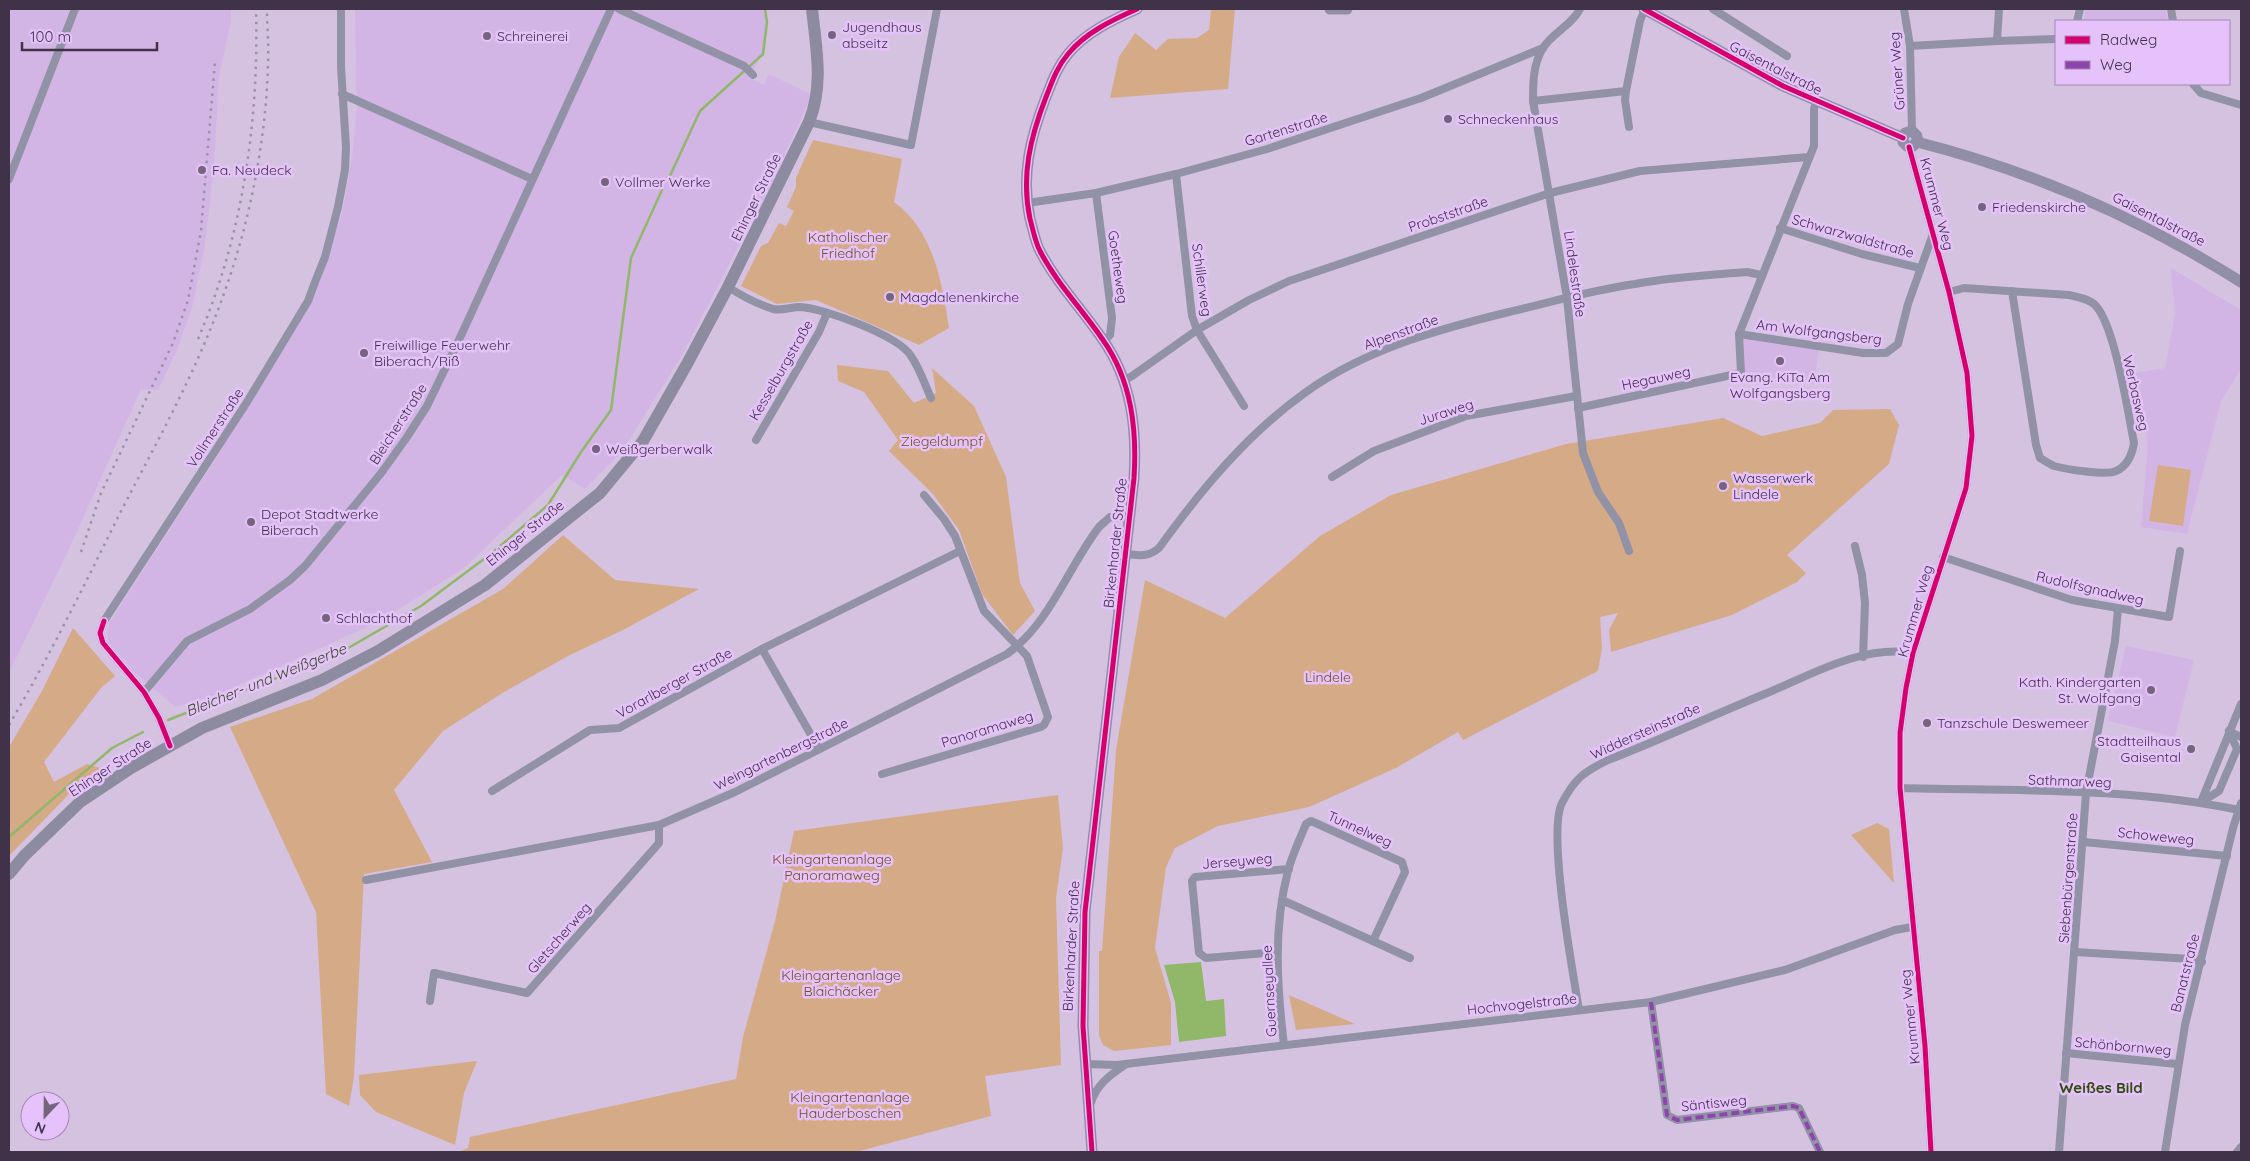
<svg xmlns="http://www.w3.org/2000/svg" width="2250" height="1161" font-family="Quicksand,sans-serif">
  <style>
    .built { fill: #d3b5e5 }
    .green { fill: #d5aa87 }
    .water { fill: #91b769 }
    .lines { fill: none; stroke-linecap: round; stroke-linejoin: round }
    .stream { stroke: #91b769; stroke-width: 2.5 }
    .street { stroke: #9292a6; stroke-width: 8 }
    .secondary { stroke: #908fa7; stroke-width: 11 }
    .primary { stroke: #8d8ba0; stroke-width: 12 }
    .rail { stroke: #9893a7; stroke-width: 2.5; stroke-dasharray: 2.5 5; stroke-linecap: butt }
    .quiet { stroke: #8e44ad; stroke-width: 4; stroke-dasharray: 8 4; stroke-linecap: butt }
    .cycleway-casing { stroke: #e6c2fb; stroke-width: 8 }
    .cycleway { stroke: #d6006c; stroke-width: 5 }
    .poi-dot { fill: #74647e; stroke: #e6c2fb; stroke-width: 2 }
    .labels { text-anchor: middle; stroke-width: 5; stroke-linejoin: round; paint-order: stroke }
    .poi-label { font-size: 14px; fill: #403249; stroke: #e6c2fb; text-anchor: start }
    .street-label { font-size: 14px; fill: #403249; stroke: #e6c2fb }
    .park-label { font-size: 14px; fill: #72501f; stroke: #e6c2fb }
    .water-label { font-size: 15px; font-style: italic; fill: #324b1c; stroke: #e6c2fb }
    .neighbourhood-label { font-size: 15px; font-weight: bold; fill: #2e4e0a; stroke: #e6c2fb }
  </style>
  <rect width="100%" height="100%" fill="#d5c2e1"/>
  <g class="built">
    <path d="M9 9H231V21L219 77 214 165 205 245 192 308 177 350 158 390 141 389 69 549 9 673Z"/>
    <path d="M355 9H764L767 22 763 54 749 78 764 85 769 74 812 95 773 180 681 357 621 453 585 489 562 475 464 568 380 621 217 695 175 707 134 672 111 645 108 640 107 632 109 623 207 472 311 301 342 213 352 158 357 108Z"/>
    <path d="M2086 9H2166L2168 21H2084Z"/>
    <path d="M2171 268 2241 310V369L2221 401 2187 534 2141 527 2148 447 2144 415 2135 373 2165 368 2175 314Z"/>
    <path d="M1741 337 1819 349 1814 384 1744 373Z"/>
    <path d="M2126 646 2194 660 2175 737 2108 721Z"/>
  </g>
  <g class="green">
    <path d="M1211 9H1235L1228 89 1110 98 1119 57 1135 33 1156 50 1168 39 1197 38 1209 30Z"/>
    <path d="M813 140 902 159 894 202C934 231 942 283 949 328L919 345 816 300 777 304 741 286 761 246 768 243 779 223 786 226 794 211 787 207 796 187V178Z"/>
    <path d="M837 365 888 371 914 403 936 393 932 368 974 406 1006 477 1020 583 1035 611 1013 635 982 594 959 530 933 494 889 451 898 440 864 392 838 381Z"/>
    <path d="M1890 409 1899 425 1889 464 1787 555 1806 573 1797 582 1732 615 1611 652 1609 630 1618 613 1600 617 1602 648 1598 671 1463 740 1458 732 1396 768 1309 807 1218 826 1175 848 1166 867 1155 948 1171 1003V1045L1114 1051 1103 1045 1099 1036V951H1102L1116 750 1145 580 1225 618 1320 536 1391 495 1566 444 1723 418 1762 436 1820 423 1833 410Z"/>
    <path d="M2158 465 2191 470 2183 526 2149 521Z"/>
    <path d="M563 535 615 580 699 589 623 630 568 656 504 692 443 731 394 790 432 862 364 874 354 1077 349 1106 326 1094 316 912 230 727 312 699 503 589Z"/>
    <path d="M73 628 115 676 101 688 44 762 54 782 87 764 103 769 73 790 9 856V747L42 691Z"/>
    <path d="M1058 795 1063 848 1056 898 1061 1065 985 1076 991 1116 856 1152H458L468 1148 470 1137 736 1079 743 1037 775 921 794 831Z"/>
    <path d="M1877 823 1889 829 1894 883 1851 835Z"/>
    <path d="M1289 995 1355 1024 1296 1030Z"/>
    <path d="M477 1061 464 1093 455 1145 376 1112 360 1095 359 1075Z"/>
  </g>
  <path class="water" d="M1201 962 1206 1001 1224 999 1226 1036 1179 1042 1175 1002 1164 965Z"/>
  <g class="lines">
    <g class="stream">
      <path d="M668 180 700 111 763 54 767 22 765 9"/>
      <path d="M168 720 336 655 421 606 492 553 548 505 581 452 611 410 631 258 662 190"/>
      <path d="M9 837 112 748 143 732"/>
    </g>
    <g class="street">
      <path d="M619 9 744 66 753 75"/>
      <path d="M1580 9C1572 25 1552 33 1543 48 1533 64 1533 83 1533 101L1567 298 1583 453 1598 492 1619 523 1629 551"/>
      <path d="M1713 9 1787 56"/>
      <path d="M1904 9 1910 46 1912 131"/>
      <path d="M2171 9 2173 21"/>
      <path d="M2077 21 2080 9"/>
      <path d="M1997 41 2056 39"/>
      <path d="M1910 46 1997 41 1999 9"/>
      <path d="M2193 84 2201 93 2241 105"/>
      <path d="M1626 91 1625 100 1629 127"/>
      <path d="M342 94 532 179"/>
      <path d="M1533 101 1626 91 1640 21 1645 9"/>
      <path d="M809 122 911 145 937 9"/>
      <path d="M1909 147 1949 292 1967 373 1972 436 1966 488 1913 653 1906 688 1900 733V788L1925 1046 1931 1152"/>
      <path d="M1176 174 1192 316 1197 330 1244 406"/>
      <path d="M9 179 75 9"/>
      <path d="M1096 193 1112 318 1110 335 1104 341"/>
      <path d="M1027 203 1096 193 1176 174 1267 149 1421 98 1543 48"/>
      <path d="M1780 228 1862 254 1920 268"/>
      <path d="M728 287C742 296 757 304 773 309 782 311 791 307 800 307 824 308 899 336 911 356 920 369 925 385 931 398"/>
      <path d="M1949 292 1964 288 2069 295C2078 297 2090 299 2096 306 2115 327 2128 412 2134 443 2132 455 2128 466 2116 471 2107 476 2065 469 2054 466 2049 464 2045 461 2040 458L2036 445 2012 291"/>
      <path d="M1739 334 1863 353H1886L1898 344 1908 304 1933 234"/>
      <path d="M1123 381 1132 376 1197 330 1249 300 1289 281 1550 193 1640 171 1809 157"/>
      <path d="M1578 408 1741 373 1739 334 1814 146V109L1816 102"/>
      <path d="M756 440 819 332 827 313"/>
      <path d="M1332 477 1374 451 1466 416 1576 396"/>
      <path d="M1855 546 1862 575 1865 603 1863 657"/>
      <path d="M1124 554C1139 555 1147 558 1159 548 1201 490 1247 434 1306 392 1366 349 1439 329 1509 312 1551 302 1592 290 1635 284 1672 277 1710 275 1747 272L1761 275"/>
      <path d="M1943 557 2072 600 2169 617 2180 551"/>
      <path d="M762 649 819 749"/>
      <path d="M144 692 187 641 250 609 290 580 305 566 382 472 407 437 427 406 458 342 611 9"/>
      <path d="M2229 731 2241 737"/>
      <path d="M170 746 159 718 144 692 103 643 100 633 104 621 247 402 308 301 315 282 325 257 338 207 345 170 346 147 341 67V9"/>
      <path d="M882 774 1041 727 1044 725 1048 717 1027 656 984 611 955 536 944 519 924 495"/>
      <path d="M1900 788C2012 791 2128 787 2239 810"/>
      <path d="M492 791 590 730 619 728 762 649 960 551"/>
      <path d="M2201 802 2241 704"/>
      <path d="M2201 802 2219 791 2237 749 2229 731"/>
      <path d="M2084 842 2227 856"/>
      <path d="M366 880 659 825 735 792 1007 654C1051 622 1067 569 1099 527L1110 517 1129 519"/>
      <path d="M1282 900 1373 941 1405 872 1402 862 1311 821 1306 824C1300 839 1292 855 1288 871 1273 928 1277 987 1284 1045"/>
      <path d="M1373 941 1410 958"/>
      <path d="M1277 952 1206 958 1199 953 1192 881 1195 877 1289 869"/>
      <path d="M2075 952 2191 959 2202 962"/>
      <path d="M430 1001 434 973 527 993 659 843V825"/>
      <path d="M1651 1002 1667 1115 1677 1120 1793 1106 1799 1108 1820 1152"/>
      <path d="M1579 1010C1573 973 1547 832 1562 803 1575 778 1584 772 1608 760 1663 739 1717 713 1772 691 1816 672 1864 645 1913 653"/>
      <path d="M2066 1053 2177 1064"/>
      <path d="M1086 1064 1117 1065 1651 1002 1785 970 1895 930 1912 927"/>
      <path d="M1091 1103C1096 1085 1110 1075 1125 1065"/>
      <path d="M2059 1152 2086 793 2115 641 2118 609"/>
      <path d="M2165 1152 2185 1025 2233 828 2241 803"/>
      <path d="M2237 1152 2241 1147"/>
    </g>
    <g class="secondary">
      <path d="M1330 9H1347"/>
      <path d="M1644 9 1783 86 1903 138V142L1907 146H1913L1917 142"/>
      <path d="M1903 138 1905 133 1912 131 1917 136V142"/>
      <path d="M1917 142C2032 171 2141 219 2241 282"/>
      <path d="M1092 1152 1083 1026 1085 912 1134 478C1137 430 1132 381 1103 340 1083 310 1057 284 1040 251 1035 242 1033 229 1030 219 1021 176 1030 138 1046 97 1052 82 1057 67 1068 54 1085 33 1112 20 1137 9"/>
    </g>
    <path class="primary" d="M9 874 24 856 80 802 131 768 202 728 322 680 378 651 485 585 600 493 643 441 687 364 728 287 809 122C824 85 816 47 812 9"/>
    <g class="rail">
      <path d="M198 339C243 235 259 121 256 9"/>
      <path d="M81 552 101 493 173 343 188 300 201 231 215 62"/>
      <path d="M9 725C49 657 84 586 119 515 152 451 188 387 214 320 246 240 266 149 268 63 269 45 267 27 267 9"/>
    </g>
    <path class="quiet" d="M1651 1002 1667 1115 1677 1120 1793 1106 1799 1108 1820 1152"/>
    <defs>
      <g id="cycleway">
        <path d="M1644 9 1783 86 1903 138"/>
        <path d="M1909 147 1949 292 1967 373 1972 436 1966 488 1913 653 1906 688 1900 733V788L1925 1046 1931 1152"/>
        <path d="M104 621 100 633 103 643 144 692 159 718 170 746"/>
        <path d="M1092 1152 1083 1026 1085 912 1134 478C1137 430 1132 381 1103 340 1083 310 1057 284 1040 251 1035 242 1033 229 1030 219 1021 176 1030 138 1046 97 1052 82 1057 67 1068 54 1085 33 1112 20 1137 9"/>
      </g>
    </defs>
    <use href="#cycleway" class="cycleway-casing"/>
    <use href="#cycleway" class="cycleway"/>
  </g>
  <g class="poi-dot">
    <circle cx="832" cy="35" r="5"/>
    <circle cx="487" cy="36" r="5"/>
    <circle cx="1448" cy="119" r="5"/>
    <circle cx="202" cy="170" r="5"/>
    <circle cx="605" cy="182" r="5"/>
    <circle cx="1982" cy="207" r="5"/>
    <circle cx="890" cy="297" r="5"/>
    <circle cx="364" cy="353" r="5"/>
    <circle cx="1780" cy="361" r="5"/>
    <circle cx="596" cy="449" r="5"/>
    <circle cx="1723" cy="486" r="5"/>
    <circle cx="251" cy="522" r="5"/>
    <circle cx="326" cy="618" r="5"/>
    <circle cx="2151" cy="690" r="5"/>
    <circle cx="1927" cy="723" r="5"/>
    <circle cx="2191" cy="749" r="5"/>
  </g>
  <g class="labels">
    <g class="poi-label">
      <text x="842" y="32">Jugendhaus<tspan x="842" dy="16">abseitz</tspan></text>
      <text x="497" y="41">Schreinerei</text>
      <text x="1458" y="124">Schneckenhaus</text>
      <text x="212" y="175">Fa. Neudeck</text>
      <text x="615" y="187">Vollmer Werke</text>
      <text x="1992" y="212">Friedenskirche</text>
      <text x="900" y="302">Magdalenenkirche</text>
      <text x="374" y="350">Freiwillige Feuerwehr<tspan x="374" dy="16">Biberach/Riß</tspan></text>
      <text x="1780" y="382" text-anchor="middle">Evang. KiTa Am<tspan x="1780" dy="16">Wolfgangsberg</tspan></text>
      <text x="606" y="454">Weißgerberwalk</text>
      <text x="1733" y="483">Wasserwerk<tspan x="1733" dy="16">Lindele</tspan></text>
      <text x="261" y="519">Depot Stadtwerke<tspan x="261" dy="16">Biberach</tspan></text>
      <text x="336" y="623">Schlachthof</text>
      <text x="2141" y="687" text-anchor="end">Kath. Kindergarten<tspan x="2141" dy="16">St. Wolfgang</tspan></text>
      <text x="1937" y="728">Tanzschule Deswemeer</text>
      <text x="2181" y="746" text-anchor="end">Stadtteilhaus<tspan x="2181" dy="16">Gaisental</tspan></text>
    </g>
    <g class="street-label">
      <text transform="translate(1776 68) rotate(27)" y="5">Gaisentalstraße</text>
      <text transform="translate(1897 71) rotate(-94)" y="5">Grüner Weg</text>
      <text transform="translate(1286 129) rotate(-17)" y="5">Gartenstraße</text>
      <text transform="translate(756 197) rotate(-64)" y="5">Ehinger Straße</text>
      <text transform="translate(1937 204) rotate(75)" y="5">Krummer Weg</text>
      <text transform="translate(1448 214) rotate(-19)" y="5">Probststraße</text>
      <text transform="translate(2159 219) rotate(27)" y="5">Gaisentalstraße</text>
      <text transform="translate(1853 236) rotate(16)" y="5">Schwarzwaldstraße</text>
      <text transform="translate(1118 267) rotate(82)" y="5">Goetheweg</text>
      <text transform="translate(1575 274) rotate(82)" y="5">Lindelestraße</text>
      <text transform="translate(1202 280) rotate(82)" y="5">Schillerweg</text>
      <text transform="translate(1401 332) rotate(-20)" y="5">Alpenstraße</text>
      <text transform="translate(1819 332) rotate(7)" y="5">Am Wolfgangsberg</text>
      <text transform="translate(781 370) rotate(-60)" y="5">Kesselburgstraße</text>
      <text transform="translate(1656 378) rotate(-12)" y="5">Hegauweg</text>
      <text transform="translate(2136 393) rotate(77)" y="5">Werbasweg</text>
      <text transform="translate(1446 412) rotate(-18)" y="5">Juraweg</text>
      <text transform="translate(398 424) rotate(-57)" y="5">Bleicherstraße</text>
      <text transform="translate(215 428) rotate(-57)" y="5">Vollmerstraße</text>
      <text transform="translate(525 533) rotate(-39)" y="5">Ehinger Straße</text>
      <text transform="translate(1115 543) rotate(-84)" y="5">Birkenharder Straße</text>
      <text transform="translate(2090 588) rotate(13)" y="5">Rudolfsgnadweg</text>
      <text transform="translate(1915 611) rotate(-74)" y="5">Krummer Weg</text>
      <text transform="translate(674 683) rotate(-29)" y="5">Vorarlberger Straße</text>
      <text transform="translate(987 729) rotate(-17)" y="5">Panoramaweg</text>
      <text transform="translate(1645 731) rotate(-24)" y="5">Widdersteinstraße</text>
      <text transform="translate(781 754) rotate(-26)" y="5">Weingartenbergstraße</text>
      <text transform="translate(110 767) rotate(-33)" y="5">Ehinger Straße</text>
      <text transform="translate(2070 781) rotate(2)" y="5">Sathmarweg</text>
      <text transform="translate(1360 829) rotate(24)" y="5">Tunnelweg</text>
      <text transform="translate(2156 836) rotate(6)" y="5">Schoweweg</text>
      <text transform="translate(1237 861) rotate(-5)" y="5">Jerseyweg</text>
      <text transform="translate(2068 878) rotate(-86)" y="5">Siebenbürgenstraße</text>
      <text transform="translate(559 938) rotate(-49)" y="5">Gletscherweg</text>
      <text transform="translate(1071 946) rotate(-87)" y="5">Birkenharder Straße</text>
      <text transform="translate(2185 973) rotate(-76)" y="5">Banatstraße</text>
      <text transform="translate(1269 991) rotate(-93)" y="5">Guernseyallee</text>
      <text transform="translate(1522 1004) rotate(-6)" y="5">Hochvogelstraße</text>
      <text transform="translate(1910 1017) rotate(-96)" y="5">Krummer Weg</text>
      <text transform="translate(2123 1046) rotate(5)" y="5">Schönbornweg</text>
      <text transform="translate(1714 1103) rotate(-6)" y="5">Säntisweg</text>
    </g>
    <g class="park-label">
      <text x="848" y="242">Katholischer<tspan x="848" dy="16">Friedhof</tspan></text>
      <text x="942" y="446">Ziegeldumpf</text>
      <text x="1328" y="682">Lindele</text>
      <text x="832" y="864">Kleingartenanlage<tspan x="832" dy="16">Panoramaweg</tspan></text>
      <text x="841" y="980">Kleingartenanlage<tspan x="841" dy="16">Blaichäcker</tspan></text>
      <text x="850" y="1102">Kleingartenanlage<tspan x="850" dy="16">Hauderboschen</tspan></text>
    </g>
    <g class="water-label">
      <text transform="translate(266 680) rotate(-22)" y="5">Bleicher- und Weißgerbe</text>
    </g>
    <g class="neighbourhood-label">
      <text x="2101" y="1093">Weißes Bild</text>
    </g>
  </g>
  <rect width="2250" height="1161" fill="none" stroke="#403249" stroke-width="20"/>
  <rect x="2055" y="20" width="175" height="65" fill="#e6c2fb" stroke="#a488b4"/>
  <rect x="2065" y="36" width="25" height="8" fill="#d6006c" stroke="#a488b4"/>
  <text x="2100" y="45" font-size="15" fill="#403249">Radweg</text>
  <rect x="2065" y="61" width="25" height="8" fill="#8e44ad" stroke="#a488b4"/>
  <text x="2100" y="70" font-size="15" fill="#403249">Weg</text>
  <g transform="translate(45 1116) rotate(202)"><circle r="24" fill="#e6c2fb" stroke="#a488b4"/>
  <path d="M0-4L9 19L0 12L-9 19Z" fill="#74647e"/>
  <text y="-8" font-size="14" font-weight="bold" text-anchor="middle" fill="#403249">N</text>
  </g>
  <path d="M22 42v8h135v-8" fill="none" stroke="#403249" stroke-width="2.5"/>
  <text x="30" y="42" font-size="15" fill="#403249" stroke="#e6c2fb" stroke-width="4" paint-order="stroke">100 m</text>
</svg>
